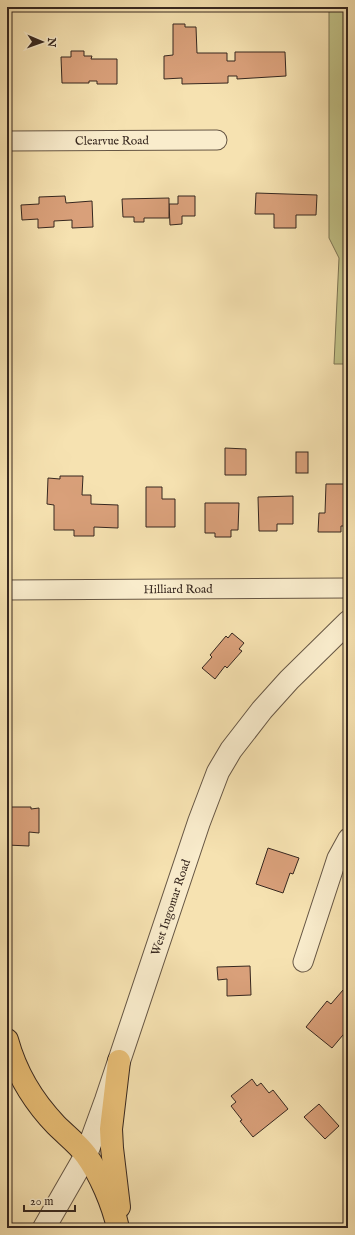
<svg xmlns="http://www.w3.org/2000/svg" width="355" height="1235" font-family="'IM FELL English',serif">
  <style>
    .green { fill: #c1c288; stroke: #7c7454 }
    .building { fill: #d9a07a; stroke: #36271f }
    .lines { fill: none; stroke-linecap: round; stroke-linejoin: round }
    .minor-casing { stroke: #665644; stroke-width: 21 }
    .tertiary-casing { stroke: #665644; stroke-width: 24 }
    .primary-casing { stroke: #36271f; stroke-width: 24 }
    .minor { stroke: #f9eccc; stroke-width: 19 }
    .tertiary { stroke: #f9eccc; stroke-width: 22 }
    .primary { stroke: #ebc178; stroke-width: 22 }
    .labels { text-anchor: middle; stroke-width: 3; stroke-linejoin: round; paint-order: stroke }
    .street-label { font-size: 12px; fill: #36271f; stroke: #f9eccc }
  </style>
  <rect width="100%" height="100%" fill="#f6e2b1"/>
  <filter id="stains"><feTurbulence type="fractalNoise" baseFrequency=".005" numOctaves="4"/><feColorMatrix values="0 0 0 0 .2 0 0 0 0 .09 0 0 0 0 .02 0 0 0 .5 -.17"/></filter>
  <radialGradient id="worn" r=".72"><stop offset=".6" stop-color="#630" stop-opacity="0"/><stop offset="1" stop-color="#630" stop-opacity=".3"/></radialGradient>
  <path class="green" d="M329 7H348V364H334L339 258 329 238Z"/>
  <g class="building">
    <path d="M173 24H185V27H196L197 53H227V61H235V52H285L286 76 237 79V76H228V83L182 84V78L164 79V56L173 55Z"/>
    <path d="M71 51H84V56H92L91 59H117V84H97V81H89V83H62L61 57H71Z"/>
    <path d="M256 193 317 195 316 215H296V228H274V214H255Z"/>
    <path d="M65 196 66 203 92 201 93 227 72 228V220L54 221V227L38 228V219L22 220 21 205 39 204V197Z"/>
    <path d="M178 196H195V216H182V224L170 225 169 204H178Z"/>
    <path d="M169 198V218H144V222H134V217H123L122 199Z"/>
    <path d="M225 448 246 449V475H225Z"/>
    <rect x="296" y="452" width="12" height="21"/>
    <path d="M60 476H83L82 495H91V504L118 505V528L94 527V536H74V530H54V505L47 504 48 478 60 479Z"/>
    <path d="M326 484H348V526H341V532H318L319 513H325Z"/>
    <path d="M146 487H162V499H175V527H146Z"/>
    <path d="M293 496V524H277V531H259L258 497Z"/>
    <path d="M205 503H239L238 530H231V537H215V533H205Z"/>
    <path d="M232 633 244 643 239 649 242 651 227 668 225 666 215 679 202 668 212 657 210 655 226 636 228 638Z"/>
    <path d="M7 733H9L10 762H7Z"/>
    <path d="M7 807H31V809L39 808V833L29 832V846L7 845Z"/>
    <path d="M268 848 299 858 293 874 290 873 283 893 256 884Z"/>
    <path d="M250 966 251 995 227 996V979L218 980 217 967Z"/>
    <path d="M343 990 348 994V1029L332 1048 306 1027 327 1001 331 1004Z"/>
    <path d="M252 1079 257 1086 261 1083 269 1093 273 1090 288 1109 253 1137 240 1121 242 1120 231 1106 236 1102 231 1096Z"/>
    <path d="M319 1104 339 1126 325 1139 304 1117Z"/>
  </g>
  <g class="lines">
    <defs>
      <g id="minor">
        <path id="s1" d="M7 141 217 140"/>
        <path id="s2" d="M7 590 348 588"/>
        <path d="M303 962 337 858 348 838"/>
      </g>
      <g id="tertiary">
        <path id="s3" d="M44 1228 86 1155 106 1100 199 822 218 772 231 750 262 710 289 680 348 622"/>
      </g>
      <g id="primary">
        <path d="M7 1040C16 1073 32 1100 56 1125 66 1135 78 1144 86 1155 100 1174 113 1205 118 1228"/>
        <path d="M119 1061 111 1129 112 1148 119 1207"/>
      </g>
    </defs>
    <use href="#minor" class="minor-casing"/>
    <use href="#tertiary" class="tertiary-casing"/>
    <use href="#primary" class="primary-casing"/>
    <use href="#minor" class="minor"/>
    <use href="#tertiary" class="tertiary"/>
    <use href="#primary" class="primary"/>
  </g>
  <g class="labels">
    <g class="street-label">
      <text dy="4" stroke="none"><textPath href="#s1" startOffset="105">Clearvue Road</textPath></text>
      <text dy="4" stroke="none"><textPath href="#s2" startOffset="171">Hilliard Road</textPath></text>
      <text dy="4" stroke="none"><textPath href="#s3" startOffset="346">West Ingomar Road</textPath></text>
    </g>
  </g>
  <rect width="355" height="1235" fill="none" stroke="#f6e2b1" stroke-width="24"/>
  <rect x="8" y="8" width="339" height="1219" fill="none" stroke="#36271f" stroke-width="2"/>
  <rect x="12" y="12" width="331" height="1211" fill="none" stroke="#36271f"/>
  <g transform="translate(42 42) rotate(92)" stroke="#f9eccc" stroke-width="3" paint-order="stroke">
  <path d="M0-3L7 15L0 10L-7 15Z" fill="#36271f"/>
  <text y="-6" font-size="11" font-weight="bold" text-anchor="middle" fill="#36271f">N</text>
  </g>
  <path d="M24 1205v6h51v-6" fill="none" stroke="#36271f" stroke-width="2"/>
  <text x="30" y="1205" font-size="12" fill="#36271f" stroke="#f9eccc" stroke-width="3" paint-order="stroke">20 m</text>
  <rect width="100%" height="100%" filter="url(#stains)"/>
  <rect width="100%" height="100%" fill="url(#worn)"/>
</svg>
